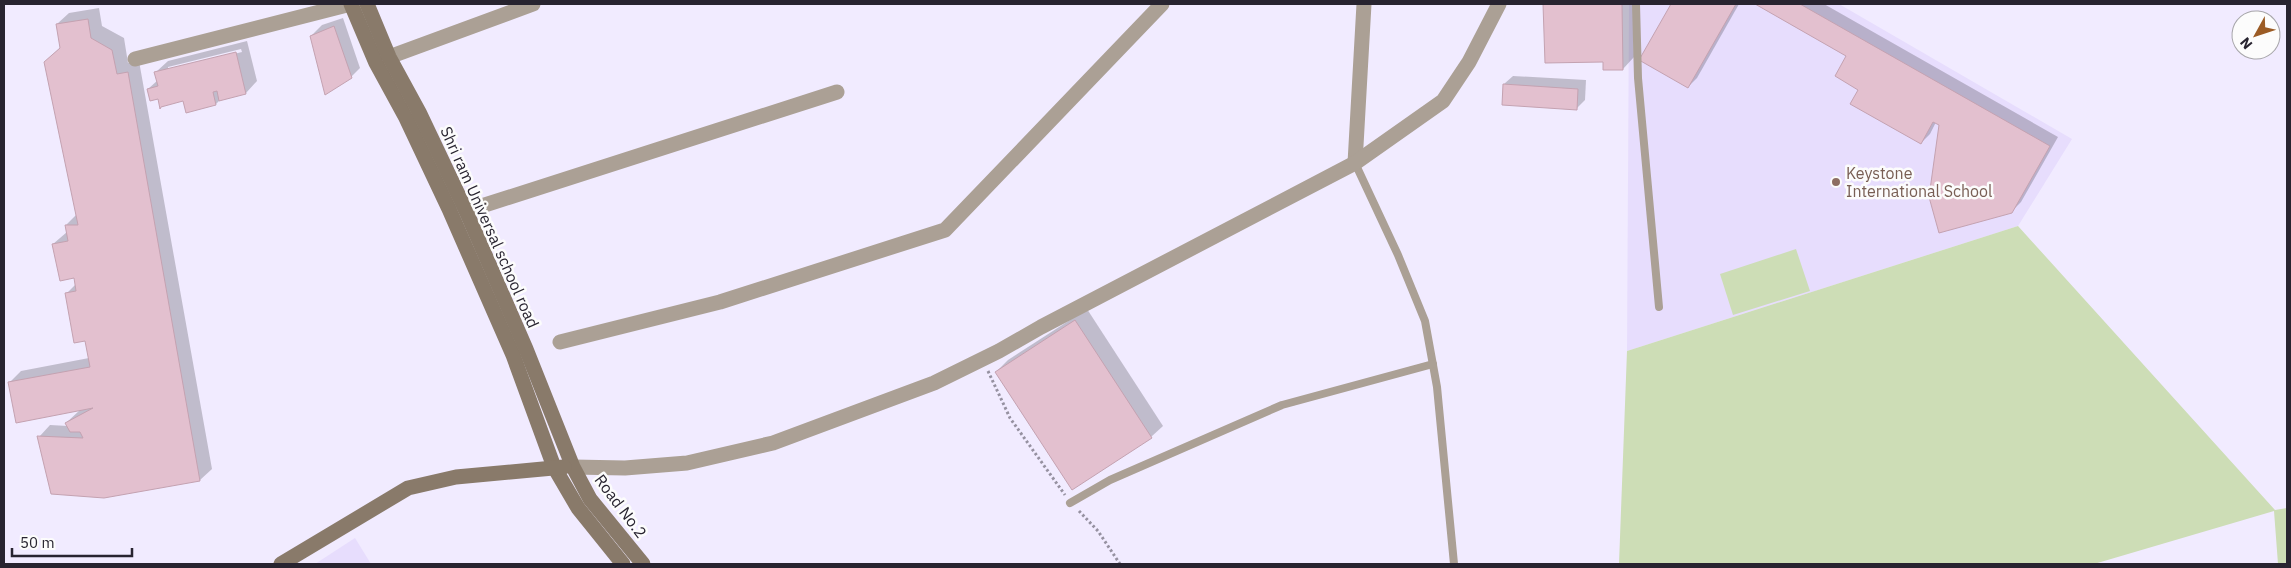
<svg xmlns="http://www.w3.org/2000/svg" width="2291" height="568" font-family="'IBM Plex Sans',sans-serif">
  <style>
    .built { fill: #e7ddfd }
    .green { fill: #cdddb6 }
    .shadow { fill: #0003; fill-rule: evenodd }
    .building { fill: #e3c0cf; stroke: #c4a2b1 }
    .lines { fill: none; stroke-linecap: round; stroke-linejoin: round }
    .path { stroke: #9691a1; stroke-width: 3; stroke-dasharray: 2.5 2.5; stroke-linecap: butt }
    .lane { stroke: #aba095; stroke-width: 8 }
    .street { stroke: #aba095; stroke-width: 15 }
    .secondary { stroke: #897a6a; stroke-width: 15 }
    .education-dot { fill: #8d6e63; stroke: #fcfcfc; stroke-width: 2 }
    .labels { text-anchor: middle; stroke-width: 5; stroke-linejoin: round; paint-order: stroke }
    .education-label { font-size: 16px; fill: #785e54; stroke: #fcfcfc; text-anchor: start }
    .street-label { font-size: 16px; fill: #282430; stroke: #fcfcfc }
  </style>
  <rect width="100%" height="100%" fill="#f1ebff"/>
  <g class="built">
    <path d="M1629 4H1839L2072 139 2018 226 1627 351Z"/>
    <path d="M355 538 371 564H315Z"/>
  </g>
  <g class="green">
    <path d="M2018 226 2275 510 2287 508V564H2278L2274 511 2094 564H1619L1627 351Z"/>
    <path d="M1796 249 1810 291 1733 315 1720 274Z"/>
  </g>
  <g class="shadow">
    <path d="M1544 4H1633L1634 57 1623 69 1604 61 1546 62Z"/>
    <path d="M1672 4H1739L1697 78 1688 87 1640 60Z"/>
    <path d="M1758 4H1824L2058 137 2021 202 2012 211 1940 125 1936 122 1930 134 1921 143 1860 89 1848 55Z"/>
    <path d="M99 8 102 26 124 38 128 63 139 61 212 469 200 480 104 497 39 437 50 425 68 426 66 423 80 410 9 383 21 371 89 358 86 339 66 294 76 284 75 276 53 244 67 232 66 225 77 214 45 62 61 47 57 24 69 13Z"/>
    <path d="M343 18 360 68 351 77 311 36 322 25Z"/>
    <path d="M247 41 257 81 246 93 221 99 216 104 159 98 148 89 158 80 156 72 168 61ZM241 49 242 52 168 70V67Z"/>
    <path d="M1513 76 1586 80 1585 100 1576 109 1504 84Z"/>
    <path d="M1087 309 1163 426 1151 437 996 372 1008 360Z"/>
  </g>
  <g class="building">
    <path d="M1543 4H1622L1623 70H1603V62L1545 63Z"/>
    <path d="M1671 4H1736L1688 88 1639 60Z"/>
    <path d="M1755 4H1800L2050 146 2012 213 1939 233 1929 197 1939 125 1933 122 1921 144 1850 104 1858 90 1835 76 1846 56Z"/>
    <path d="M88 19 91 38 112 50 117 74 128 72 200 481 104 498 51 494 37 436 83 438 80 432H70L65 423 93 408 16 423 8 382 90 367 85 341 74 343 65 293 76 291 74 278 60 281 52 244 68 241 65 225H78L44 62 60 48 56 24Z"/>
    <path d="M334 26 352 78 325 95 310 36Z"/>
    <path d="M236 52 246 94 219 101 217 91 213 92 216 105 186 113 183 101 161 107 160 109 158 99 150 101 147 89 158 86 154 72Z"/>
    <path d="M1503 84 1578 89 1577 110 1502 105Z"/>
    <path d="M1075 320 1152 438 1072 490 995 372Z"/>
  </g>
  <g class="lines">
    <g class="path">
      <path d="M988 371 1010 418 1065 495"/>
      <path d="M1079 511 1098 531 1120 564"/>
    </g>
    <g class="lane">
      <path d="M1636 4 1638 78 1659 307"/>
      <path d="M1355 163 1398 255 1425 321 1437 387 1454 564"/>
      <path d="M1070 503 1110 480 1282 405 1433 364"/>
    </g>
    <g class="street">
      <path d="M389 57 533 4"/>
      <path d="M135 59 351 4"/>
      <path d="M1355 163 1364 4"/>
      <path d="M466 211 837 92"/>
      <path d="M560 342 720 302 945 230 1162 4"/>
      <path d="M573 467 625 468 687 463 773 443 934 383 999 351 1041 327 1355 163 1443 101 1469 62 1499 4"/>
    </g>
    <g class="secondary">
      <path d="M351 4 376 63 406 118 449 209 513 355 554 467 578 508 623 564"/>
      <path d="M367 4 389 57 419 112 466 211 526 349 573 467 590 499 643 564"/>
      <path d="M281 564 408 488 456 477 564 467"/>
    </g>
  </g>
  <circle class="education-dot" cx="1836" cy="182" r="5"/>
  <g class="labels">
    <g class="education-label">
      <text x="1846" y="179">Keystone<tspan x="1846" dy="18">International School</tspan></text>
    </g>
    <g class="street-label">
      <text transform="translate(490 227) rotate(66)" y="6">Shri ram Universal school road</text>
      <text transform="translate(621 506) rotate(53)" y="6">Road No.2</text>
    </g>
  </g>
  <rect width="2291" height="568" fill="none" stroke="#282430" stroke-width="10"/>
  <g transform="translate(2256 35) rotate(230)"><circle r="24" fill="#fcfcfc" stroke="#a7a6aa"/>
  <path d="M0-4L9 19L0 12L-9 19Z" fill="#9b5b25"/>
  <text y="-8" font-size="14" font-weight="bold" text-anchor="middle" fill="#282430">N</text>
  </g>
  <path d="M12 548v8h120v-8" fill="none" stroke="#282430" stroke-width="2.5"/>
  <text x="20" y="548" font-size="15" fill="#282430" stroke="#fcfcfc" stroke-width="4" paint-order="stroke">50 m</text>
</svg>
